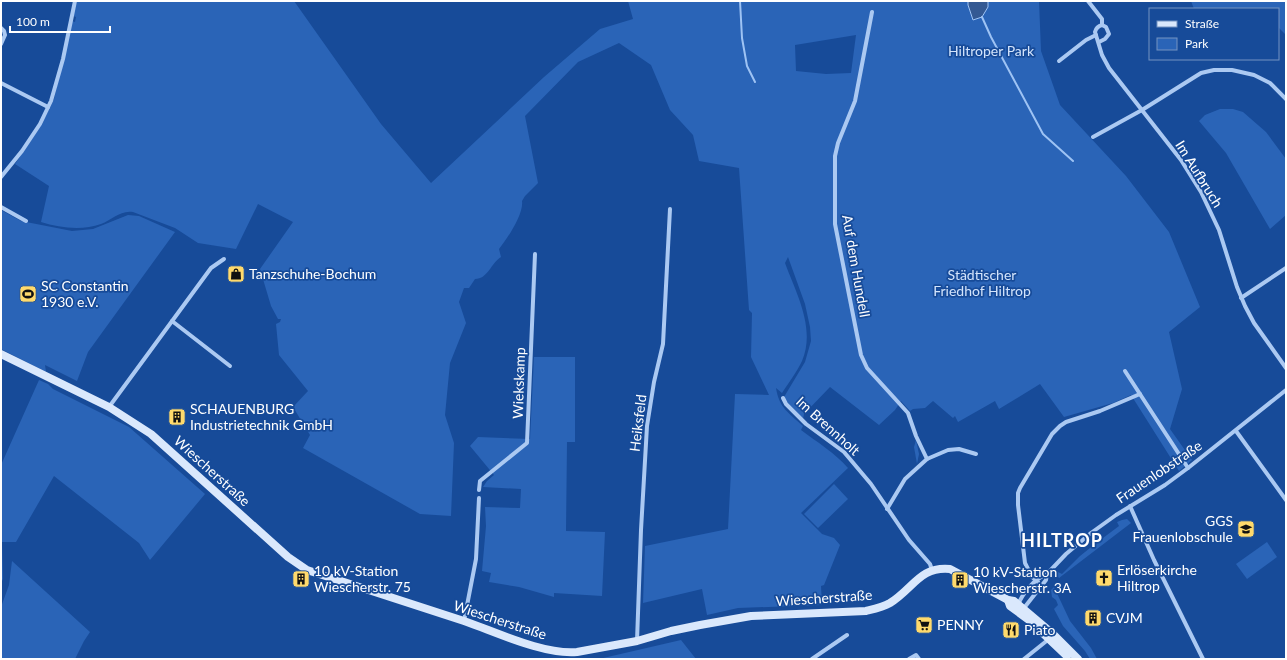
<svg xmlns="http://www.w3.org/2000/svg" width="1287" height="660" font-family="Lato,sans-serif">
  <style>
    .green { fill: #2a64b7; fill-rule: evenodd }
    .water { fill: #345993; stroke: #9ec3f4 }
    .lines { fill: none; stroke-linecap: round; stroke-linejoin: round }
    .stream { stroke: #9ec3f4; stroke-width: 2 }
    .minor { stroke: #abc9f2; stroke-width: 4 }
    .secondary { stroke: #dae8fc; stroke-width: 8 }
    .labels { text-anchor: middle; stroke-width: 3.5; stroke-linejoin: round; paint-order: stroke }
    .park-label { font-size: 14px; fill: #d3e4fc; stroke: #174b99 }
    .street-label { font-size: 14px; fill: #fff; stroke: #174b99 }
    .poi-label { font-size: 14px; fill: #fff; stroke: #174b99; text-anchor: start }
    .district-label { font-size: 18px; font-weight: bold; letter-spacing: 1px; fill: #fff; stroke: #174b99 }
  </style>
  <rect width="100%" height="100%" fill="#174b99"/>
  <g class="green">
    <path d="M77 1H294L381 124 431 183 544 77 600 29 633 19 628 1H1039L1041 51 1060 105 1126 176 1169 232 1200 307 1169 332 1182 389 1170 429 1192 460 1179 471 1131 395 1113 403 1064 417 1040 384 999 409 995 401 958 422 955 416 953 418 933 401 925 408 913 409 910 411 901 401 895 410 879 425 830 387 804 414 803 419 787 402 784 397 805 362 811 341 810 327 805 304 788 257 785 263C796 293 816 328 802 361 797 372 789 382 782 393L776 388C779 408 789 413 803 426L801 430C817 442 835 453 848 468L801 513 822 534 834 538 840 545 824 585 821 586 822 605 738 608 707 615 702 589 643 603 645 546 728 529 735 394 769 395 751 357 752 313 749 310 739 168 699 161 693 135 670 110 651 65 619 43 578 62 525 116 538 183 525 196 522 201C524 214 507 239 499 249L501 257C491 263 488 279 475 279L469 288H464L459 302 466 323 450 363 445 415 454 443 451 516 420 514 303 448 310 435 293 407 308 391 279 355 276 324 280 322 281 319H278L271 306 260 269 293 222 258 204 236 249 198 243 175 228 133 212C120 210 112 220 101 224 82 231 60 228 41 222L49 186 15 164 42 124 54 99 72 21 75 22 76 17 73 16ZM856 35 851 73 826 74 796 71 795 45Z"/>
    <path d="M1191 1H1286V35L1278 27V9H1194Z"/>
    <path d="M1220 109H1233L1243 112 1266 132 1286 159V215L1270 229 1226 153 1199 121 1205 115Z"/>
    <path d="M1 210 21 221 72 231 93 229 128 215 139 216 175 232 88 352 77 381 45 365 46 372 1 349Z"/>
    <path d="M534 357H575V442H567L566 531 605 532 602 596 554 593V597L519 587 489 582 491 573 482 571 486 526 485 507 520 508 521 489 483 487 487 481 494 475 470 446 478 437 530 439Z"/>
    <path d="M39 380 48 384 53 389 129 427 205 494 150 560 139 543 54 476 16 542H2L3 579 1 583V465Z"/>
    <path d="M916 440 919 454 917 464 914 447Z"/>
    <path d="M834 484 848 499 818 528 804 514Z"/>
    <path d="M1127 519 1131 523 1059 578 1056 574 1058 572 1062 574 1080 556 1095 544 1092 540 1100 534 1103 538 1119 526 1117 522 1122 520Z"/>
    <path d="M1267 542 1277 557 1247 579 1236 564Z"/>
    <path d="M12 561 90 632 84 641 75 659H1V607L9 585Z"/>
    <path d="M1054 587 1070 621 1091 648 1097 659H1090L1085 651 1063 626 1054 609 1058 605 1056 600 1052 597 1051 590Z"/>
    <path d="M681 640 696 659H599Z"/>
  </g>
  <path class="water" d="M968 1H988V7L982 17 973 20 968 5Z"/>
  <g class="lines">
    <g class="stream">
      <path d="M740 1 742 38 747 66 755 82"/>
      <path d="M982 17 991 37 1043 134 1073 161"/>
    </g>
    <g class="minor">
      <path d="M1088 1 1102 19V25"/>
      <path d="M872 12 855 101 838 143 835 156V224L861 355 867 368 908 413 916 436 927 459"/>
      <path d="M1 28 4 31 5 35 1 44"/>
      <path d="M1099 42 1105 39 1109 34 1106 27 1102 25C1098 26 1096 28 1095 32L1102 55 1109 68 1181 160 1201 192 1219 230 1237 287 1245 306 1254 323 1286 368"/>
      <path d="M1059 61 1086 40 1096 35"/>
      <path d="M1 83 48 107"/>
      <path d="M1093 137 1142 110 1201 73 1214 70H1232L1254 75 1270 83 1286 99"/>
      <path d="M1 177 22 151 40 124 51 101 63 59 75 1"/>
      <path d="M1 207 26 221"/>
      <path d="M1241 298 1286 268"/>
      <path d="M172 321 230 366"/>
      <path d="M1125 371 1188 468"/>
      <path d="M783 398 786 404 806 424 844 452 871 484 909 540 930 564 932 570"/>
      <path d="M109 407 211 268 224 259"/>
      <path d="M1236 431 1286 500"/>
      <path d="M479 490 480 481 527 443 535 254"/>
      <path d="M1130 506 1154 560 1203 659"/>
      <path d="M887 509 905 479 927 459 948 450 959 449 976 454"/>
      <path d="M1038 582 1032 577 1025 563 1018 505V493L1020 488 1052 434 1060 426 1066 422 1100 411 1140 394"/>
      <path d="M1018 605C1022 594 1035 578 1047 574L1066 554 1091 533 1116 515 1165 485 1188 468 1286 390"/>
      <path d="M1022 609 1024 608 1046 580 1047 574"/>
      <path d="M464 621 476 559 479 498"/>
      <path d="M637 641 641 530 647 426 654 382 663 344 670 209"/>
      <path d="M812 659 847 635"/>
      <path d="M909 659 916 655 919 659"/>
      <path d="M1024 659 1049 639"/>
    </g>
    <g class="secondary">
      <path d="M1 354 109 407 151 434 288 557 307 570C359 587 412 604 464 621 496 632 544 655 577 652L637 641 671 631 700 625 751 616 866 611C874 609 883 607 890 603 913 589 920 566 950 569L1008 600 1014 601 1053 634 1078 659"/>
      <path d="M1008 600 1010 606 1029 620 1067 656"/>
    </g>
  </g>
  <defs>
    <symbol id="shop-square" viewBox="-11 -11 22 22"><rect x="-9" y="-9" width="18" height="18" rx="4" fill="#ffda6c" stroke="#174b99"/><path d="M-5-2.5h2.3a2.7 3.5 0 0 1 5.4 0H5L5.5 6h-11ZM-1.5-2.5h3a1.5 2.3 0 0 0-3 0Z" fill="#111"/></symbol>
    <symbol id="stadium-square" viewBox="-11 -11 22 22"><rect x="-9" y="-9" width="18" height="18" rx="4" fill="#ffda6c" stroke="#174b99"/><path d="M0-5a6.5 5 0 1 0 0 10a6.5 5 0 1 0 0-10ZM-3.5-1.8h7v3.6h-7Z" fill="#111"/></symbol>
    <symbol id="building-square" viewBox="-11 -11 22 22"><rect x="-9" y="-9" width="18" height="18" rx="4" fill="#ffda6c" stroke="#174b99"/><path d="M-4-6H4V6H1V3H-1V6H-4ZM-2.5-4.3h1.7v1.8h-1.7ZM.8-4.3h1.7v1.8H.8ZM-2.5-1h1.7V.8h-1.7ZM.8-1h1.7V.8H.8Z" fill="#111"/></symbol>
    <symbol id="school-square" viewBox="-11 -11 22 22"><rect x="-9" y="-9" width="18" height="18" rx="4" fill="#ffda6c" stroke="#174b99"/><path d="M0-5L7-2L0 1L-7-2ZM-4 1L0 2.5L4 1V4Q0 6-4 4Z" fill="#111"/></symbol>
    <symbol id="church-square" viewBox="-11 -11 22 22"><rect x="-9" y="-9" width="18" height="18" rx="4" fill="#ffda6c" stroke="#174b99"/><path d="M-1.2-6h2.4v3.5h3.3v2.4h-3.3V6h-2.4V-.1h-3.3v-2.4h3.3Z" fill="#111"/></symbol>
    <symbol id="supermarket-square" viewBox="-11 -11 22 22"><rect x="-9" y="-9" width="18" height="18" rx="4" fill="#ffda6c" stroke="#174b99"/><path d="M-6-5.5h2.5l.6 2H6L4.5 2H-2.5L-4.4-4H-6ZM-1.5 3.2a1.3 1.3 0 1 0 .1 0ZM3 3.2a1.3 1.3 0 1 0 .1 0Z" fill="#111"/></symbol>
    <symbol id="restaurant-square" viewBox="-11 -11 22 22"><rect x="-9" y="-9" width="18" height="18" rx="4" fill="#ffda6c" stroke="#174b99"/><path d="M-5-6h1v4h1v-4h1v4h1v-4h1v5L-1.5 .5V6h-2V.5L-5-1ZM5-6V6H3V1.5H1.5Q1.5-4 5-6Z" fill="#111"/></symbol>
  </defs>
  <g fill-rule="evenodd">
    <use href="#shop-square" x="226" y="264" width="20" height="20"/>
    <use href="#stadium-square" x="18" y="284" width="20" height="20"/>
    <use href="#building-square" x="167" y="407" width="20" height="20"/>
    <use href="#school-square" x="1236" y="519" width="20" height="20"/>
    <use href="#church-square" x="1094" y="568" width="20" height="20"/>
    <use href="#building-square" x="291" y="569" width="20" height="20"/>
    <use href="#building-square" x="950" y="570" width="20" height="20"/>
    <use href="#building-square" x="1083" y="608" width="20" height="20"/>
    <use href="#supermarket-square" x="914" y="615" width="20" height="20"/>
    <use href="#restaurant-square" x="1001" y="620" width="20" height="20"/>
  </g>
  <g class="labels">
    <g class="park-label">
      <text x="991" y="56">Hiltroper Park</text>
      <text x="982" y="280">Städtischer<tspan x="982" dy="16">Friedhof Hiltrop</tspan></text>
    </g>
    <g class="street-label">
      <text transform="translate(1199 174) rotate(58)" y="5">Im Aufbruch</text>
      <text transform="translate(856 266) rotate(80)" y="5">Auf dem Hundell</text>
      <text transform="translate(519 383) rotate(-88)" y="5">Wiekskamp</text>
      <text transform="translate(638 423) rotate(-83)" y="5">Heiksfeld</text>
      <text transform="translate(828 426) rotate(42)" y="5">Im Brennholt</text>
      <text transform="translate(212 471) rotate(42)" y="5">Wiescherstraße</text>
      <text transform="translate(1159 472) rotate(-34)" y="5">Frauenlobstraße</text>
      <text transform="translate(824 598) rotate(-4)" y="5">Wiescherstraße</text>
      <text transform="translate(500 620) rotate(18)" y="5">Wiescherstraße</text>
    </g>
    <g class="poi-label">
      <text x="249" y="279">Tanzschuhe-Bochum</text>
      <text x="41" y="291">SC Constantin<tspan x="41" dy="16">1930 e.V.</tspan></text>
      <text x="190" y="414">SCHAUENBURG<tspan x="190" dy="16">Industrietechnik GmbH</tspan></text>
      <text x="1233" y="526" text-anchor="end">GGS<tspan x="1233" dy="16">Frauenlobschule</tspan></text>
      <text x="1117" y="575">Erlöserkirche<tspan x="1117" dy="16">Hiltrop</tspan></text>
      <text x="314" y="576">10 kV-Station<tspan x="314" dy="16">Wiescherstr. 75</tspan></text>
      <text x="973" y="577">10 kV-Station<tspan x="973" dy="16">Wiescherstr. 3A</tspan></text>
      <text x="1106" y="623">CVJM</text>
      <text x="937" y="630">PENNY</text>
      <text x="1024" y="635">Piato</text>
    </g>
    <g class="district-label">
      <text x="1062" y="547">HILTROP</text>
    </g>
  </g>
  <rect width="1287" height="660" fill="none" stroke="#ffffff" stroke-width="4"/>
  <rect x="1149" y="8" width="130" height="52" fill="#174b99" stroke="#7493c2"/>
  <rect x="1157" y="21" width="20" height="6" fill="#dae8fc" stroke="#7493c2"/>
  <text x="1185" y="28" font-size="12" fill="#ffffff">Straße</text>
  <rect x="1157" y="38" width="20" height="12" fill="#2a64b7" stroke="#7493c2"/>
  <text x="1185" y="48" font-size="12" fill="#ffffff">Park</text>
  <path d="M10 26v6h100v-6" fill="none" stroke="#ffffff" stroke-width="2"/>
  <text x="16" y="26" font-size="12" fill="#ffffff" stroke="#174b99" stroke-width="3" paint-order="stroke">100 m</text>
</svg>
